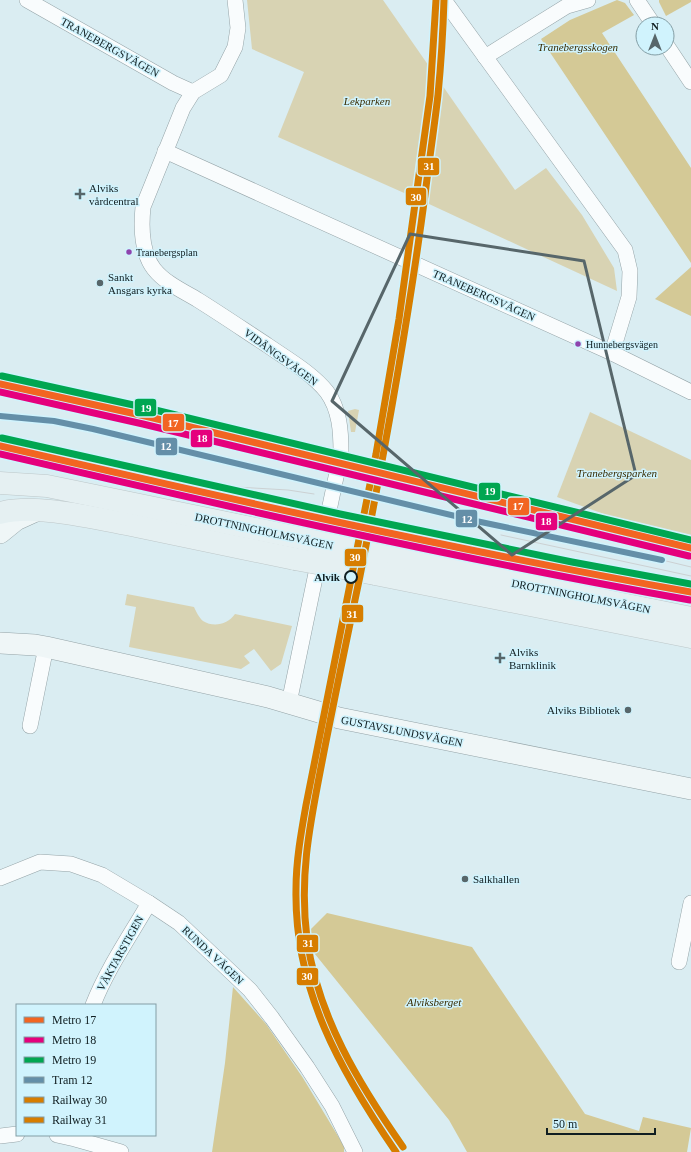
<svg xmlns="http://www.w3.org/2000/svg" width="691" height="1152" font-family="Georgia,serif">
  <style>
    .green { fill: #d8d3b3 }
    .forest { fill: #d4c996 }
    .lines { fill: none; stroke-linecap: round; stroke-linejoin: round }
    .street-casing { stroke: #94a3a7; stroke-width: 16 }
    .secondary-casing { stroke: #94a3a7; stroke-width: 22 }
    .primary-casing { stroke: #bdc7c9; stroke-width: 23 }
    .street { stroke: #f9fcfd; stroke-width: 15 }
    .secondary { stroke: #eff6f7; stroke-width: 21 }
    .primary { stroke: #e5f0f2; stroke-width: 22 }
    .tram { stroke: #ccd1d3; stroke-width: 1 }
    .primary-bridge-casing { stroke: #bdc7c9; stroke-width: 23; stroke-linecap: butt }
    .primary-bridge { stroke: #e5f0f2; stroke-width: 22 }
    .rail-1-casing { stroke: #d0f3fd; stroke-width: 10 }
    .rail-2-casing { stroke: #d0f3fd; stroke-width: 10 }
    .rail-1 { stroke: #d77d00; stroke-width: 7 }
    .rail-2 { stroke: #d77d00; stroke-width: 7 }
    .tram-1-casing { stroke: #d0f3fd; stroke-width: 9 }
    .tram-1 { stroke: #648fa8; stroke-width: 6 }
    .metro-1-casing { stroke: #d0f3fd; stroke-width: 10 }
    .metro-2-casing { stroke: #d0f3fd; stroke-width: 10 }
    .metro-3-casing { stroke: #d0f3fd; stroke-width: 10 }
    .metro-1 { stroke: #f26522; stroke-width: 7 }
    .metro-2 { stroke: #e5007d; stroke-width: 7 }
    .metro-3 { stroke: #00a651; stroke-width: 7 }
    .marked { fill: none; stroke: #57666a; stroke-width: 3; stroke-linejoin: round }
    .poi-dot { fill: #57666a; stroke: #d0f3fd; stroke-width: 1.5 }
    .bus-dot { fill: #8e44ad; stroke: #d0f3fd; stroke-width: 1.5 }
    .stop-dot { fill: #d0f3fd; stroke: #101e21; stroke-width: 2 }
    .labels { text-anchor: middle; stroke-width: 3; stroke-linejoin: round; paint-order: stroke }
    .bus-label { font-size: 10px; fill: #101e21; stroke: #d0f3fd; text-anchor: start }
    .street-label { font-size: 11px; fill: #101e21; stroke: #d0f3fd }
    .park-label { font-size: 11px; font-style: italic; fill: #392b00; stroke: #d0f3fd }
    .poi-label { font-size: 11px; fill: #101e21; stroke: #d0f3fd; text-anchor: start }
    .stop-label { font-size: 11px; font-weight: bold; fill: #101e21; stroke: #d0f3fd; text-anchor: end }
    .line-badge { stroke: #d0f3fd; stroke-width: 1.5 }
    .badge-label { font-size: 11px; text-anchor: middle; font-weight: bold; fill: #fff }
  </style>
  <rect width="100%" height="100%" fill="#daedf2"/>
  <g class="green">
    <path d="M247 0H383L515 190 546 168 582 215 614 268 617 291 429 204 278 137 304 72 252 49Z"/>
    <path d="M355 409 359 410 355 432H351L348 411Z"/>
    <path d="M590 412 691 460V539L615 518 557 497Z"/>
    <path d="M127 594 194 607C196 611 199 618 203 621 214 628 228 624 235 614L292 626 281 664 271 671 254 649 244 656 250 663 241 669 129 647 136 607 125 605Z"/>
  </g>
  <g class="forest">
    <path d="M617 0 625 3 634 15 602 33 691 168V263L541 39 570 20Z"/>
    <path d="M659 0H691V2L666 16 659 2Z"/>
    <path d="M691 267V316L655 299Z"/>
    <path d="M327 913 472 947 585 1114 639 1131 643 1117 691 1128 687 1152H467L449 1120 302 938Z"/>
    <path d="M233 987 266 1024 303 1078 344 1146V1152H212L225 1063Z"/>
  </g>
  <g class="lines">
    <defs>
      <g id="street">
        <path d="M27 0 173 83 193 92"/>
        <path d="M235 0 238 28 235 47 221 75 193 92 183 108 143 207C141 227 141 252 154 269 165 283 183 291 198 300 222 315 244 330 267 345 287 359 312 373 327 392 340 410 341 432 341 453L289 703"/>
        <path d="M444 0 625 250 630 271 629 297 612 353"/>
        <path d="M637 0 653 24"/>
        <path d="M667 46 691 82"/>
        <path d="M485 57 567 6 588 0"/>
        <path d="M165 151 612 353 691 392"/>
        <path d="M30 726 46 647"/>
        <path d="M0 878 40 862 71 864 102 875 149 903 179 923 250 990 272 1018 307 1067 332 1106 355 1152"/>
        <path d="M679 962 691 903"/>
        <path d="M93 1005C107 969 130 936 149 903"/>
        <path d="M57 1135 75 1139 121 1152"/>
        <path d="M0 1136 17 1134"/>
      </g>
      <g id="secondary">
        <path d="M0 533 16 520 38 510"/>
        <path d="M0 643 35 645 46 647 268 697 339 718 691 789"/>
      </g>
      <g id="primary">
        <path d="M0 483 47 486 300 538"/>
        <path d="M0 513C37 503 98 519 136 526 189 537 242 548 295 559"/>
        <path d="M379 555 691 618"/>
        <path d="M375 574 691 637"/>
      </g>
    </defs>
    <use href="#street" class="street-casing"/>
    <use href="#secondary" class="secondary-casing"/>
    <use href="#primary" class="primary-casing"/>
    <use href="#street" class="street"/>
    <use href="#secondary" class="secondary"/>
    <use href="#primary" class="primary"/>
    <g class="tram">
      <path d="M150 472 219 486 288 490 314 494"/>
      <path d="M501 535 691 576"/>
      <path d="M662 560 691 567"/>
    </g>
    <defs>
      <g id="primary-bridge">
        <path d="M300 538 379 555"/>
        <path d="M295 559 375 574"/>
      </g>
    </defs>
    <use href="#primary-bridge" class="primary-bridge-casing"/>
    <use href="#primary-bridge" class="primary-bridge"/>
    <defs>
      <path id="rail-1" d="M396 1152C341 1072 294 990 296 889 296 861 301 833 306 805L376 454 399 319 430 96 436 0"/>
      <path id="rail-2" d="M403 1147C359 1084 318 1017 307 939 299 875 310 824 322 762 334 700 347 638 360 576 385 450 408 323 425 195 429 162 434 129 438 95 441 64 443 32 444 0"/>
    </defs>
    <use href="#rail-1" class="rail-1-casing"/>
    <use href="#rail-2" class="rail-2-casing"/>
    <use href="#rail-1" class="rail-1"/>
    <use href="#rail-2" class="rail-2"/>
    <defs>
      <path id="tram-1" d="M0 416 54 421 93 429 476 521 662 560"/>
    </defs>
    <use href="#tram-1" class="tram-1-casing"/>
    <use href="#tram-1" class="tram-1"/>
    <defs>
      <g id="metro-1">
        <path d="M0 384 145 416 691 548"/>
        <path d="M0 446C229 499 459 551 691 592"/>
      </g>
      <g id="metro-2">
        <path d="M0 392 143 424 689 556"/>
        <path d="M0 454C229 507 458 559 690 600"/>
      </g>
      <g id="metro-3">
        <path d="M2 376 147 408 691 540"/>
        <path d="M2 438 340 514 572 562 691 584"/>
      </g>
    </defs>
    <use href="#metro-1" class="metro-1-casing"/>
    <use href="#metro-2" class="metro-2-casing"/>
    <use href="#metro-3" class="metro-3-casing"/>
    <use href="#metro-1" class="metro-1"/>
    <use href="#metro-2" class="metro-2"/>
    <use href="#metro-3" class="metro-3"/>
  </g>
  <path class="marked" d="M410 234 584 261 636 475 512 555 332 401Z"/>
  <g class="poi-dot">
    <path d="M78 188h4v4h4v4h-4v4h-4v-4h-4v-4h4z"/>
    <circle cx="100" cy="283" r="4"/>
    <path d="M498 652h4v4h4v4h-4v4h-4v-4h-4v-4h4z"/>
    <circle cx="628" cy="710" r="4"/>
    <circle cx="465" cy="879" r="4"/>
  </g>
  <g class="bus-dot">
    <circle cx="129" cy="252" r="3.5"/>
    <circle cx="578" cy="344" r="3.5"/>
  </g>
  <circle class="stop-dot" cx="351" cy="577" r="6"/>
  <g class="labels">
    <g class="bus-label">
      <text x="136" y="256">Tranebergsplan</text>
      <text x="586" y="348">Hunnebergsvägen</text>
    </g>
    <g class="street-label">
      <text transform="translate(110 47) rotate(29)" y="4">TRANEBERGSVÄGEN</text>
      <text transform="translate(484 295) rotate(24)" y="4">TRANEBERGSVÄGEN</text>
      <text transform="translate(281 357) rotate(36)" y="4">VIDÄNGSVÄGEN</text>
      <text transform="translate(264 531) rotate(12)" y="4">DROTTNINGHOLMSVÄGEN</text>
      <text transform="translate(581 596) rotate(11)" y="4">DROTTNINGHOLMSVÄGEN</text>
      <text transform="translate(402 731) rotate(11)" y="4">GUSTAVSLUNDSVÄGEN</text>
      <text transform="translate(120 953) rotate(-61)" y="4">VÄKTARSTIGEN</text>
      <text transform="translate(213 955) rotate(43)" y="4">RUNDA VÄGEN</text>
    </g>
    <g class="park-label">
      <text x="578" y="51">Tranebergsskogen</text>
      <text x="367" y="105">Lekparken</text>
      <text x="617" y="477">Tranebergsparken</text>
      <text x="434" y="1006">Alviksberget</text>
    </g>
    <g class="poi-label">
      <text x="89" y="192">Alviks<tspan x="89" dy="13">vårdcentral</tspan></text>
      <text x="108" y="281">Sankt<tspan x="108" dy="13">Ansgars kyrka</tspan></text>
      <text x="509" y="656">Alviks<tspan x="509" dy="13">Barnklinik</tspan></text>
      <text x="620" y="714" text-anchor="end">Alviks Bibliotek</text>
      <text x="473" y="883">Salkhallen</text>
    </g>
    <g class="stop-label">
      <text x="340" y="581">Alvik</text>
    </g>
  </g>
  <g class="line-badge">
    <rect x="417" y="157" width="23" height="19" rx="4" fill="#d77d00"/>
    <rect x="405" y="187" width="22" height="19" rx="4" fill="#d77d00"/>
    <rect x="134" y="398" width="23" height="19" rx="4" fill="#00a651"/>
    <rect x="162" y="413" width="23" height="19" rx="4" fill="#f26522"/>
    <rect x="190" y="429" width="23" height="19" rx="4" fill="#e5007d"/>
    <rect x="155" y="437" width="23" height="19" rx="4" fill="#648fa8"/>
    <rect x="478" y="482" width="23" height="19" rx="4" fill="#00a651"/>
    <rect x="507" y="497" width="23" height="19" rx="4" fill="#f26522"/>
    <rect x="455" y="509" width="23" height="19" rx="4" fill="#648fa8"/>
    <rect x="535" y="512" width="23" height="19" rx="4" fill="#e5007d"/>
    <rect x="344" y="548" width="23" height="19" rx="4" fill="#d77d00"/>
    <rect x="341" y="604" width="23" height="19" rx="4" fill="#d77d00"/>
    <rect x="296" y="934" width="23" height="19" rx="4" fill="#d77d00"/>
    <rect x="296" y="967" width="23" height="19" rx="4" fill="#d77d00"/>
  </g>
  <g class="badge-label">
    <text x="429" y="170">31</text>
    <text x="416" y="201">30</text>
    <text x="146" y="412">19</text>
    <text x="173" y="427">17</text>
    <text x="202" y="442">18</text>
    <text x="166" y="450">12</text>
    <text x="490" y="495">19</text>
    <text x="518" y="510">17</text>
    <text x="467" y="523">12</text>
    <text x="546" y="525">18</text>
    <text x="355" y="561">30</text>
    <text x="352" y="618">31</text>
    <text x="308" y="947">31</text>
    <text x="307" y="980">30</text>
  </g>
  <rect x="16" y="1004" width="140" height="132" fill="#d0f3fd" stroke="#839ea5"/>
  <rect x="24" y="1017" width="20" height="6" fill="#f26522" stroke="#839ea5"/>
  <text x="52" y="1024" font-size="12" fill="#101e21">Metro 17</text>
  <rect x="24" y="1037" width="20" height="6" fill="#e5007d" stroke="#839ea5"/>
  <text x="52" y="1044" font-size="12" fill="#101e21">Metro 18</text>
  <rect x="24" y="1057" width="20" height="6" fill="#00a651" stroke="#839ea5"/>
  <text x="52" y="1064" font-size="12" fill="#101e21">Metro 19</text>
  <rect x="24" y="1077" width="20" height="6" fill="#648fa8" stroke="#839ea5"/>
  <text x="52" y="1084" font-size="12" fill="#101e21">Tram 12</text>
  <rect x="24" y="1097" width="20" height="6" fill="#d77d00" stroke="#839ea5"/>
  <text x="52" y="1104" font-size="12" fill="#101e21">Railway 30</text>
  <rect x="24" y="1117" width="20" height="6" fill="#d77d00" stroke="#839ea5"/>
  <text x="52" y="1124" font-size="12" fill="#101e21">Railway 31</text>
  <g transform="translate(655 36)"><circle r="19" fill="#d0f3fd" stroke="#839ea5"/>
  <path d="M0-3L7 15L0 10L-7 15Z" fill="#57666a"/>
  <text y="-6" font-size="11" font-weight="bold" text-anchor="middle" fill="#101e21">N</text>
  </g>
  <path d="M547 1128v6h108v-6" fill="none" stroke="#101e21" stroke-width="2"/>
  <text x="553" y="1128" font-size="12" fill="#101e21" stroke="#d0f3fd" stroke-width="3" paint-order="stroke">50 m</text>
</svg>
